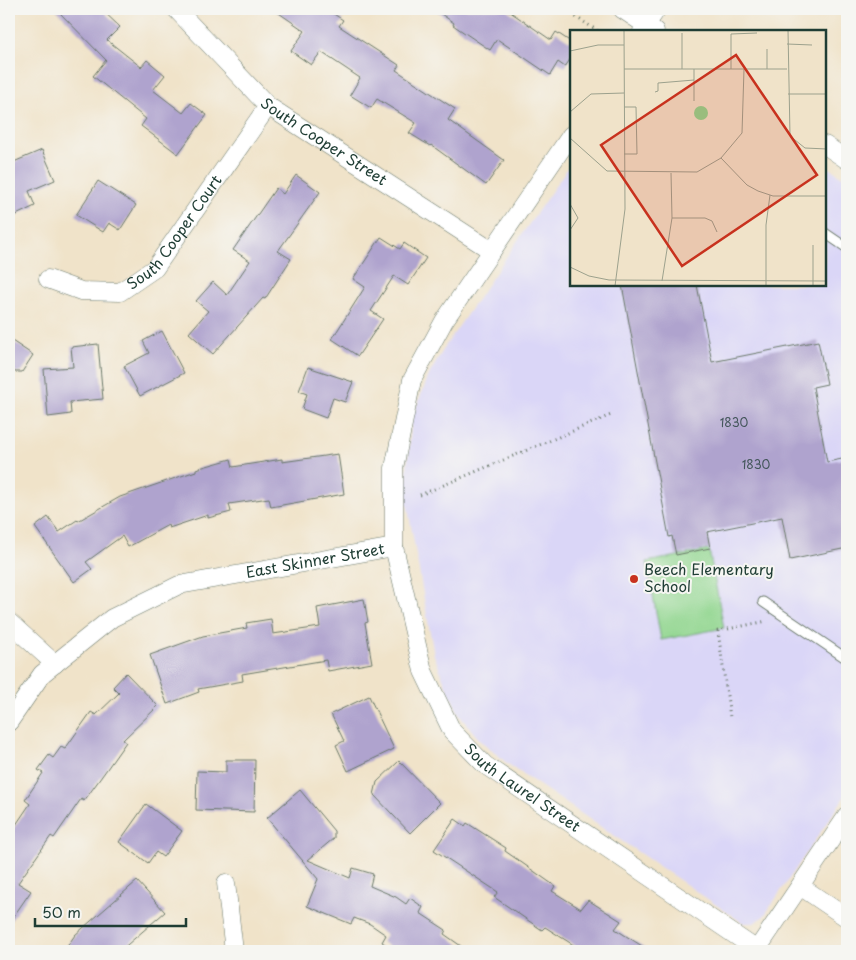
<svg xmlns="http://www.w3.org/2000/svg" width="856" height="960" font-family="'Playpen Sans',sans-serif">
  <style>
    .built { fill: #dad6f7 }
    .green { fill: #91d68f; stroke: #588a62 }
    .building { fill: #afa3ce }
    .lines { fill: none; stroke-linecap: round; stroke-linejoin: round }
    .service-casing { stroke: #687768; stroke-width: 11 }
    .minor-casing { stroke: #687768; stroke-width: 19 }
    .path { stroke: #687768; stroke-width: 3; stroke-dasharray: 1 4; stroke-linecap: butt }
    .service { stroke: #fff; stroke-width: 9 }
    .minor { stroke: #fff; stroke-width: 18 }
    .poi-dot { fill: #c8321e; stroke: #f6f6f2; stroke-width: 2 }
    .labels { text-anchor: middle; stroke-width: 4; stroke-linejoin: round; paint-order: stroke }
    .number-label { font-size: 12px; fill: #43565a }
    .street-label { font-size: 15px; fill: #1f3d34; stroke: #f6f6f2 }
    .poi-label { font-size: 15px; fill: #1f3d34; stroke: #f6f6f2; text-anchor: start }
    .inset-road { fill: none; stroke: #9ca18d; stroke-width: 1 }
    .view { fill: #c8321e; fill-opacity: 0.15; stroke: #c8321e; stroke-width: 2.5 }
    .inset-edge { fill: none; stroke: #1f3d34; stroke-width: 2.5 }
  </style>
  <rect width="100%" height="100%" fill="#f6f6f2"/>
  <filter id="ink" filterUnits="userSpaceOnUse"><feTurbulence type="fractalNoise" baseFrequency=".02" numOctaves="2"/><feDisplacementMap in="SourceGraphic" scale="10" xChannelSelector="R" yChannelSelector="G"/><feConvolveMatrix kernelMatrix="1 2 1 2 8 2 1 2 1" color-interpolation-filters="sRGB"/></filter>
  <filter id="wash" filterUnits="userSpaceOnUse"><feTurbulence type="fractalNoise" baseFrequency=".0096" numOctaves="4" result="noise"/><feDisplacementMap in="SourceGraphic" scale="20" xChannelSelector="R" yChannelSelector="G"/><feGaussianBlur stdDeviation="1.12" result="paint"/><feColorMatrix in="noise" values="0 0 0 0 0 0 0 0 0 0 0 0 0 0 0 0 0 1.4 0 .05"/><feComposite in="paint" operator="in"/></filter>
  <g filter="url(#wash)">
    <rect width="100%" height="100%" fill="#f0e3c9"/>
    <path class="built" d="M571 163V285H825V165L847 180V793L764 916 754 923H743L508 764 480 740 460 716 446 686 434 655 407 503V469L412 417 430 373 446 345Z"/>
    <path class="green" d="M709 550 724 628 661 640 647 562Z"/>
    <g id="blocks">
      <g class="building">
        <path d="M56 9H101L120 27 107 40 141 67 147 60 165 75 153 90 183 113 191 103 207 115 178 154 141 126 146 119 93 76 106 60Z"/>
        <path d="M273 9H326L343 20 339 26 399 65 396 70 455 109 448 120 504 160 486 185 431 145 430 146 409 133 416 123 377 99 371 108 350 95 360 78 321 52 311 65 291 51 305 31Z"/>
        <path d="M434 9H506L551 40 556 32 571 42V58L565 67 558 62 550 75 497 39 490 50 453 25 454 23Z"/>
        <path d="M42 150 55 180 29 191 35 206 14 216 9 204V164Z"/>
        <path d="M296 175 320 192 278 251 291 259 265 299 263 298 213 354 189 333 208 311 196 301 213 282 227 295 250 261 233 250 276 188 283 194Z"/>
        <path d="M98 181 136 205 120 230 109 223 103 232 76 215Z"/>
        <path d="M381 237 400 249 404 243 426 258 408 285 394 276 371 311 383 319 358 356 332 339 365 287 353 279Z"/>
        <path d="M622 285H697L712 362 818 341 827 384 813 387 827 462 847 458V548L790 560 782 517 707 532 710 548 676 555 672 536 669 537Z"/>
        <path d="M162 331 184 373 140 396 124 366 149 353 143 341Z"/>
        <path d="M9 339 33 355 22 372H15L9 367Z"/>
        <path d="M98 344 103 399 70 402 71 414 48 417 44 369 73 367 71 347Z"/>
        <path d="M308 367 353 382 345 402 333 398 326 418 302 409 307 394 299 391Z"/>
        <path d="M338 454 344 494 271 507 269 498 229 504 231 512 208 518V515L169 528 168 525 128 547 122 536 86 562 92 569 74 582 35 527 48 517 59 532 77 520 78 521 120 497 196 471V469L231 459 233 467 282 459V462Z"/>
        <path d="M364 599 368 622 365 623 372 663 328 671 326 660 242 674 243 681 198 689 199 692 167 704 150 655 203 636 247 628 246 623 271 619 273 634 320 627 317 608Z"/>
        <path d="M126 673 158 706 123 740 126 742 107 769 84 801 81 799 54 838 51 836 18 883 31 891 9 923V835L30 804 25 800 43 773 38 770 49 755 53 758 61 747 65 749 91 712 96 715 119 693 113 687Z"/>
        <path d="M369 696 394 749 348 771 336 745 344 741 331 714Z"/>
        <path d="M226 760H255L254 812 196 810 197 771 226 772Z"/>
        <path d="M399 761 440 803 410 833 374 795 377 782Z"/>
        <path d="M300 790 334 831V838L308 860 350 878 353 868 373 874 370 886 396 897 406 904 410 898 423 907 420 913 446 930 444 934 468 951H395L382 942 386 935 370 924 354 918 351 924 307 906 318 879 267 818Z"/>
        <path d="M146 804 182 831 163 857 156 852 148 863 119 842Z"/>
        <path d="M455 819 465 826 467 823 506 848 505 851 555 886 552 891 581 909 588 900 621 921 615 929 650 951H583L545 927 542 930 494 897 498 892 434 850Z"/>
        <path d="M137 881 165 912 120 951H64L75 935Z"/>
      </g>
    </g>
  </g>
  <g filter="url(#ink)">
    <use href="#blocks" fill-opacity="0" stroke="#687768" stroke-width="1"/>
    <g class="lines">
      <defs>
        <g id="service">
          <path d="M825 233 847 248"/>
          <path d="M763 602 847 659"/>
        </g>
        <g id="minor">
          <path id="s1" d="M176 9 268 106 492 251"/>
          <path d="M622 9 655 31"/>
          <path d="M642 31 657 9"/>
          <path id="s2" d="M571 135 444 321 412 380 394 468V547L423 671 452 731 485 765 757 950"/>
          <path d="M825 145 847 160"/>
          <path id="s3" d="M48 279 81 291 120 292 155 268 268 106"/>
          <path d="M9 622 55 664"/>
          <path id="s4" d="M9 722 42 674 112 618 179 585 394 547"/>
          <path d="M226 883 234 951"/>
          <path d="M800 886 847 918"/>
          <path d="M756 951 847 816"/>
        </g>
      </defs>
      <use href="#service" class="service-casing"/>
      <use href="#minor" class="minor-casing"/>
      <g class="path">
        <path d="M563 9 598 31"/>
        <path d="M420 495 611 415"/>
        <path d="M728 629 767 621"/>
        <path d="M723 630 718 631 730 717"/>
      </g>
      <use href="#service" class="service"/>
      <use href="#minor" class="minor"/>
    </g>
  </g>
  <circle class="poi-dot" cx="634" cy="579" r="5"/>
  <g class="labels">
    <g class="number-label">
      <text x="734" y="427">1830</text>
      <text x="756" y="469">1830</text>
    </g>
    <g class="street-label">
      <text dy="5" stroke="none"><textPath href="#s1" startOffset="200">South Cooper Street</textPath></text>
      <text dy="5" stroke="none"><textPath href="#s3" startOffset="156">South Cooper Court</textPath></text>
      <text dy="5" stroke="none"><textPath href="#s4" startOffset="361">East Skinner Street</textPath></text>
      <text dy="5" stroke="none"><textPath href="#s2" startOffset="746">South Laurel Street</textPath></text>
    </g>
    <g class="poi-label">
      <text x="644" y="575">Beech Elementary<tspan x="644" dy="17">School</tspan></text>
    </g>
  </g>
  <g transform="translate(570 30)">
    <rect width="256" height="256" fill="#f0e3c9"/>
    <path d="M124 83a7 7 0 1 1 14 0a7 7 0 1 1-14 0Z" fill="#91d68f"/>
    <path class="inset-road" d="M218 0 220 106 235 118 257 119M217 14 242 15M197 19V39M0 21 28 15H54M54 39H217M112 39V3M161 39V4L187 3M124 50V71M85 62 88 61V53L124 50V39M218 64H257M54 77H66L67 124H54M0 82 21 64 54 63M0 108 37 141 127 142 151 128 172 103 174 39M151 128 177 155 188 161 203 166H257M0 174 8 188 0 200M102 188H135L142 191 147 202M243 215V256M0 237 19 246 39 250 257 251M92 251 102 188 101 143M45 256 55 179 54 0M196 256V195L200 165"/>
    <path class="view" d="M166 25 247 145 112 236 31 115Z"/>
    <rect width="256" height="256" class="inset-edge"/>
  </g>
  <rect width="856" height="960" fill="none" stroke="#f6f6f2" stroke-width="30"/>
  <path d="M35 918v8h151v-8" fill="none" stroke="#1f3d34" stroke-width="2.5"/>
  <text x="42" y="918" font-size="15" fill="#1f3d34" stroke="#f6f6f2" stroke-width="4" paint-order="stroke">50 m</text>
</svg>
